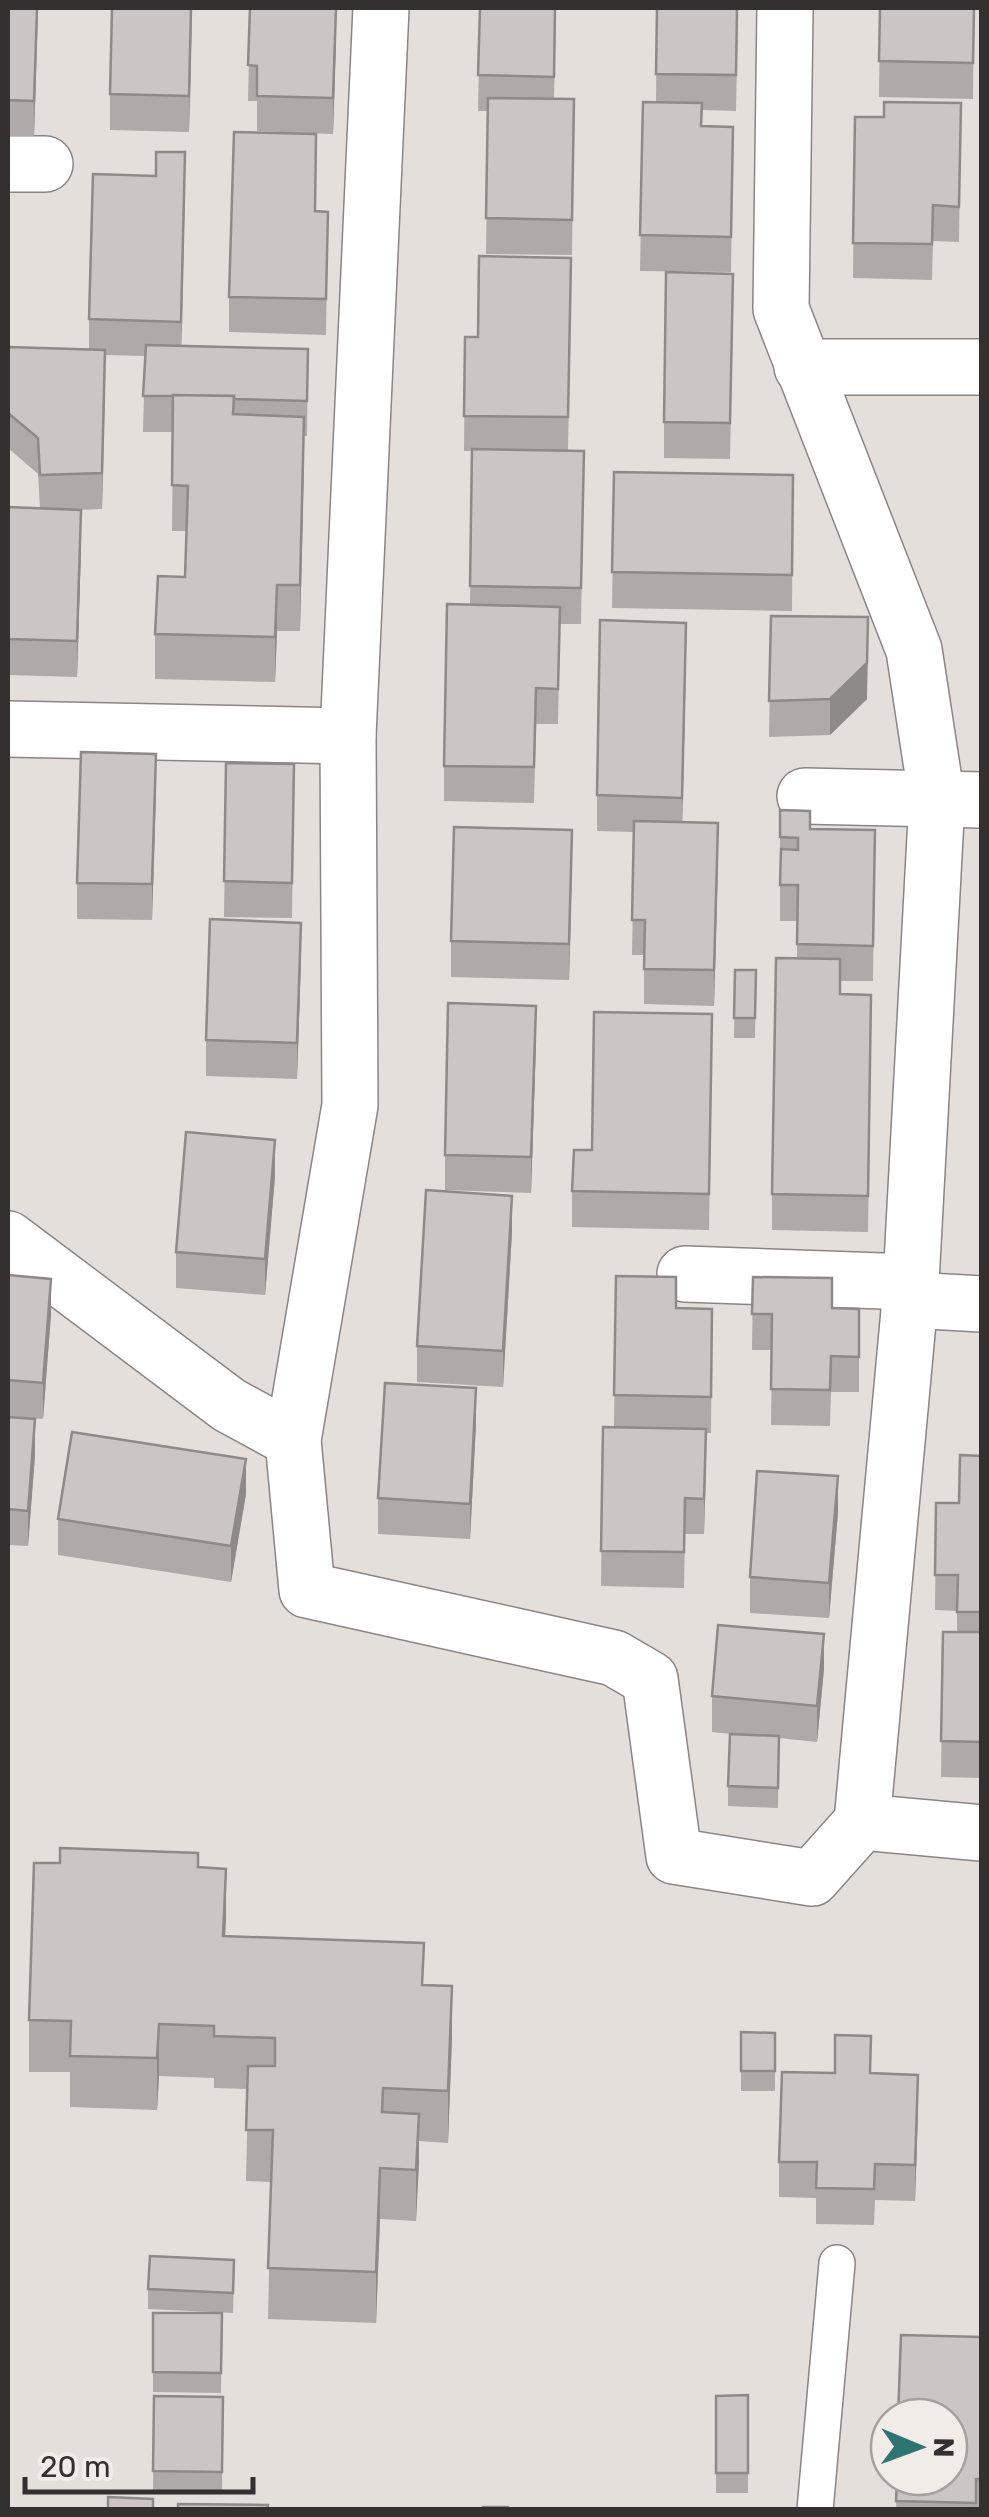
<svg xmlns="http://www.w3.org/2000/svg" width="989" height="2517" font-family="Rubik,sans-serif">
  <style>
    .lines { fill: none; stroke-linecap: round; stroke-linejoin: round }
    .service-casing { stroke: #8b8583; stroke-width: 38 }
    .minor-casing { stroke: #8b8583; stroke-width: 58 }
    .service { stroke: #fff; stroke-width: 35 }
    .minor { stroke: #fff; stroke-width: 55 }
    .wall { fill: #afa9a8 }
    .shaded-wall { fill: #8e8a88 }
    .building { fill: #cbc5c3; stroke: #8e8a88; stroke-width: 2.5 }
  </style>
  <rect width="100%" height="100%" fill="#e5dfdc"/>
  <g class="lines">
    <defs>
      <path id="service" d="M815 2510 837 2263"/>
      <g id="minor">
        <path d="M381 8 348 736 350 1105 293 1440 307 1590 614 1658 650 1679 674 1856 812 1878 862 1822"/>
        <path d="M785 8 781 309 914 650 937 800 910 1300 862 1822 982 1833"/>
        <path d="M8 164H45"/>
        <path d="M802 367H982"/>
        <path d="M8 729 348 736"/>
        <path d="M805 796 982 800"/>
        <path d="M8 1239 229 1405 293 1440"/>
        <path d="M685 1274 911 1282"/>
        <path d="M910 1300 982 1304"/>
      </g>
    </defs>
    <use href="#service" class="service-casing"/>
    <use href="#minor" class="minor-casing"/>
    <use href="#service" class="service"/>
    <use href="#minor" class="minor"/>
  </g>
  <g class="wall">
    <path d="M8 8H38L34 136H8Z"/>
    <path d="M192 8 189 132 110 130V94Z"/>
    <path d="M250 8 336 39 333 134 257 131V101H248Z"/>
    <path d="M480 8H556L554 99H574L572 255 486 254 488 111H478Z"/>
    <path d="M657 8H738L736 111 702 110V126L733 127 731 272 640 271 643 102H656Z"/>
    <path d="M880 8H974L973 99 879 97Z"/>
    <path d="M961 103 959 242 933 241 932 280 853 278 855 117H884Z"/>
    <path d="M185 188 181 346 308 349 307 436H304L300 631H277L275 682 155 679V634L185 577 187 531H172L173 432H143L145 356 105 355 102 509 77 510 81 545 77 677 8 675V507L40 508 38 474 8 448V347L89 350V319Z"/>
    <path d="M328 212 326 335 229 332V297Z"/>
    <path d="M571 293 568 450 584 451 581 624H560L558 724H536L534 803 444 801V766L470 604 472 451H464L465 337H478Z"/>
    <path d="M733 309 730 459 664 458V422Z"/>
    <path d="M614 472 793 475 792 611 612 608Z"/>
    <path d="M771 616 867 699 830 735 769 737Z"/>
    <path d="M686 659 682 822 718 859 714 1006 644 1004V955H632L634 832 597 831V795Z"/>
    <path d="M226 763 294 764 292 918 224 917Z"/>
    <path d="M156 790 152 920 77 919V883Z"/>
    <path d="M780 810 810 829 875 830 873 981H840V994L871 1030 868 1232 772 1230V1194L797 958V921H780Z"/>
    <path d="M572 865 569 980 451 977V941Z"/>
    <path d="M301 958 297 1079 206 1076V1040Z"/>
    <path d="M735 970H756L755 1038H734Z"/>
    <path d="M536 1041 531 1193 445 1190V1155Z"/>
    <path d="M712 1049 709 1230 572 1227V1191L592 1150Z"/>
    <path d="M275 1176 265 1295 176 1288V1252Z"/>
    <path d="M512 1232 503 1387 417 1382V1346Z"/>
    <path d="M8 1275 51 1314 43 1419 8 1416Z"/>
    <path d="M616 1276 676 1308 712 1309 711 1433H706L704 1534H685L684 1588 601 1586 603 1427H614Z"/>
    <path d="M753 1277 832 1308 859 1309V1392H831L830 1426 771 1425 772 1350H752Z"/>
    <path d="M8 1417 35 1455 28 1546 8 1545Z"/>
    <path d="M476 1424 470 1539 378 1534V1498Z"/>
    <path d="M982 1456V1778L941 1777 943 1632H957V1611L935 1610 936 1503H959Z"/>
    <path d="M246 1494 231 1582 58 1555V1519Z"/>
    <path d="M838 1512 829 1618 750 1613V1577Z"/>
    <path d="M824 1669 817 1742 779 1738 778 1808 728 1806V1786L740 1735 712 1732V1696Z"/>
    <path d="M198 1867 225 1936 424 1985 452 2037 448 2143 419 2141 416 2221 380 2219 376 2323 268 2319 271 2182 246 2181 248 2089 214 2088V2078L159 2076 157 2110 70 2107V2072H29V2020Z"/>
    <path d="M741 2032 775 2033V2091H741Z"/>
    <path d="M870 2073 918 2111 915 2201 875 2200 874 2225 816 2224V2198L779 2197V2162Z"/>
    <path d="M234 2280 233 2313 148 2309V2289Z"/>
    <path d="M153 2313H222L221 2393 153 2392Z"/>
    <path d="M982 2337V2510H896L897 2477Z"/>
    <path d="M748 2395V2493H716V2396Z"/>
    <path d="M154 2396 223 2397 222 2492 153 2491Z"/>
  </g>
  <g class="shaded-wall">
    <path d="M37 8H38L34 136V101Z"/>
    <path d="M192 8 189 132V96Z"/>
    <path d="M336 8V39L333 134V98Z"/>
    <path d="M185 152V188L181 357V322Z"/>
    <path d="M105 350V386L102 509V473Z"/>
    <path d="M304 417V462L300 631V585Z"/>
    <path d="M81 510V545L77 677V641Z"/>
    <path d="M277 585V631L275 682V637Z"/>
    <path d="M686 623V659L682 833V798Z"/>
    <path d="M868 653 867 699 830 735V699Z"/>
    <path d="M156 754V790L152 920V884Z"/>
    <path d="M718 823V859L714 1006V970Z"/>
    <path d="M572 830V865L569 980V944Z"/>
    <path d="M301 923V958L297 1079V1043Z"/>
    <path d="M536 1006V1041L531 1193V1157Z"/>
    <path d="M275 1140V1176L265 1295V1259Z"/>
    <path d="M512 1196V1232L503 1387V1351Z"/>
    <path d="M51 1279V1314L43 1419V1383Z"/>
    <path d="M476 1388V1424L470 1539V1504Z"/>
    <path d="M35 1419V1455L28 1546V1511Z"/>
    <path d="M706 1429V1464L704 1534V1499Z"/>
    <path d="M246 1459V1494L231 1582V1546Z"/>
    <path d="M838 1476V1512L829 1618V1583Z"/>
    <path d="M824 1634V1669L817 1742V1706Z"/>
    <path d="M226 1869V1920L223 1987V1936Z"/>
    <path d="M452 1986V2037L448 2143V2091Z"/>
    <path d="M159 2024V2076L157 2110V2058Z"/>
    <path d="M918 2075V2111L915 2201V2165Z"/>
    <path d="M419 2114V2165L416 2221V2170Z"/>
    <path d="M380 2168V2219L376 2323V2272Z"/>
  </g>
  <g class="building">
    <path d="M8 8H37L34 101 8 100Z"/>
    <path d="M112 8H191L189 96 110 94Z"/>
    <path d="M250 8H336L333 98 257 96V66L248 65Z"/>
    <path d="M480 8H555L554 77 478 75Z"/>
    <path d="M657 8H737L736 75 656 74Z"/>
    <path d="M880 8H974L973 63 879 61Z"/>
    <path d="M488 98 574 99 572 220 486 218Z"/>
    <path d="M643 102 702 103 701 126 733 127 731 237 640 235Z"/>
    <path d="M884 102 961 103 959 207 933 205 932 244 853 243 855 117H884Z"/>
    <path d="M234 132 316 134 315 211 328 212 326 299 229 297Z"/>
    <path d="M156 152H185L181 322 89 319 93 174 156 176Z"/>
    <path d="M479 256 571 258 568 417 464 416 465 337H478Z"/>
    <path d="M666 272 733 274 730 423 664 422Z"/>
    <path d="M146 345 308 349 307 401 234 399V396H143Z"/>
    <path d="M8 347 105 350 102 473 40 475 38 438 8 413Z"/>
    <path d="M173 395 234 396 233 414 304 417 300 585H277L275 637 155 634 158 576 185 577 188 486 172 485Z"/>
    <path d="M472 449 584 451 581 588 470 586Z"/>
    <path d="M614 472 793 475 792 575 612 572Z"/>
    <path d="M8 507 81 510 77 641 8 639Z"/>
    <path d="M447 604 560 607 558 689 536 688 534 767 444 766Z"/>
    <path d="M771 616 868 617 867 663 830 699 769 701Z"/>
    <path d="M600 620 686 623 682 798 597 795Z"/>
    <path d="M81 752 156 754 152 884 77 883Z"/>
    <path d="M226 763 294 764 292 883 224 881Z"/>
    <path d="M780 810 810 811V829L875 830 873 946 797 944 798 885H780L781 849 798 850V838L780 837Z"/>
    <path d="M634 821 718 823 714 970 644 969 645 920H632Z"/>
    <path d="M454 827 572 830 569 944 451 941Z"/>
    <path d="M210 919 301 923 297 1043 206 1040Z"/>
    <path d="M776 958 840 959V994L871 995 868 1196 772 1194Z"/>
    <path d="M735 970H756L755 1018H734Z"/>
    <path d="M448 1003 536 1006 531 1157 445 1155Z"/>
    <path d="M594 1012 712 1014 709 1194 572 1191 574 1150H592Z"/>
    <path d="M186 1132 275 1140 265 1259 176 1252Z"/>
    <path d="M426 1190 512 1196 503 1351 417 1346Z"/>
    <path d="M8 1275 51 1279 43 1383 8 1380Z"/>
    <path d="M616 1276 676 1277V1308L712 1309 711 1397 614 1395Z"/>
    <path d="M753 1277 832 1278V1308L859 1309V1357L831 1356 830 1390 771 1389 772 1314H752Z"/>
    <path d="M385 1383 476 1388 470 1504 378 1498Z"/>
    <path d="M8 1417 35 1419 28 1511 8 1509Z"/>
    <path d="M603 1427 706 1429 704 1499 685 1498 684 1552 601 1551Z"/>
    <path d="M72 1432 246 1459 231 1546 58 1519Z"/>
    <path d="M960 1455 982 1456V1612H957L958 1575H935L936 1503H959Z"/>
    <path d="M757 1471 838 1476 829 1583 750 1577Z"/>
    <path d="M718 1625 824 1634 817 1706 712 1696Z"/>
    <path d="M943 1632H982V1742L941 1741Z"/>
    <path d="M730 1734 779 1736 778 1788 728 1786Z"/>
    <path d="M60 1848 198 1853V1867L226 1869 223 1936 424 1943 422 1985 452 1986 448 2091 383 2088 382 2112 419 2114 416 2170 380 2168 376 2272 268 2268 273 2130H246L248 2066H275V2038L214 2036V2026L159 2024 157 2058 70 2056 71 2021 29 2020 34 1863H60Z"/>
    <path d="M741 2032 775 2033V2071H741Z"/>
    <path d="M835 2035 871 2036 870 2073 918 2075 915 2165 875 2164 874 2189 816 2188 817 2162H779L782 2072 835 2073Z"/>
    <path d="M150 2256 234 2260 233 2293 148 2289Z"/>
    <path d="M153 2313H222L221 2373 153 2372Z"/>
    <path d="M901 2335 982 2337V2479H976V2503L896 2501 897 2477H949V2417H898Z"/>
    <path d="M748 2395V2473H716V2396Z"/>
    <path d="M154 2396 223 2397 222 2472 153 2471Z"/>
    <path d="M108 2497 153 2499V2510H108Z"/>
    <path d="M178 2504 268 2505 267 2510H178Z"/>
    <rect x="483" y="2507" width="25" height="3"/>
  </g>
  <rect width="989" height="2517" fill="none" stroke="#333130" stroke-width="20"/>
  <g transform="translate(919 2447) rotate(91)"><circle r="48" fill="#f2ece9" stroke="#a6a19f" stroke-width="2.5"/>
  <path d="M0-8L18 38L0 25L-18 38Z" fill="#2c7572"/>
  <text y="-15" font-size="28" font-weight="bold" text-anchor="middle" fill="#333130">N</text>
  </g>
  <path d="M25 2477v15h228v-15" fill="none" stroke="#333130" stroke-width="5"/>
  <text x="40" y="2477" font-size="30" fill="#333130" stroke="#f2ece9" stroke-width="8" paint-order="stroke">20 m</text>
</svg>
